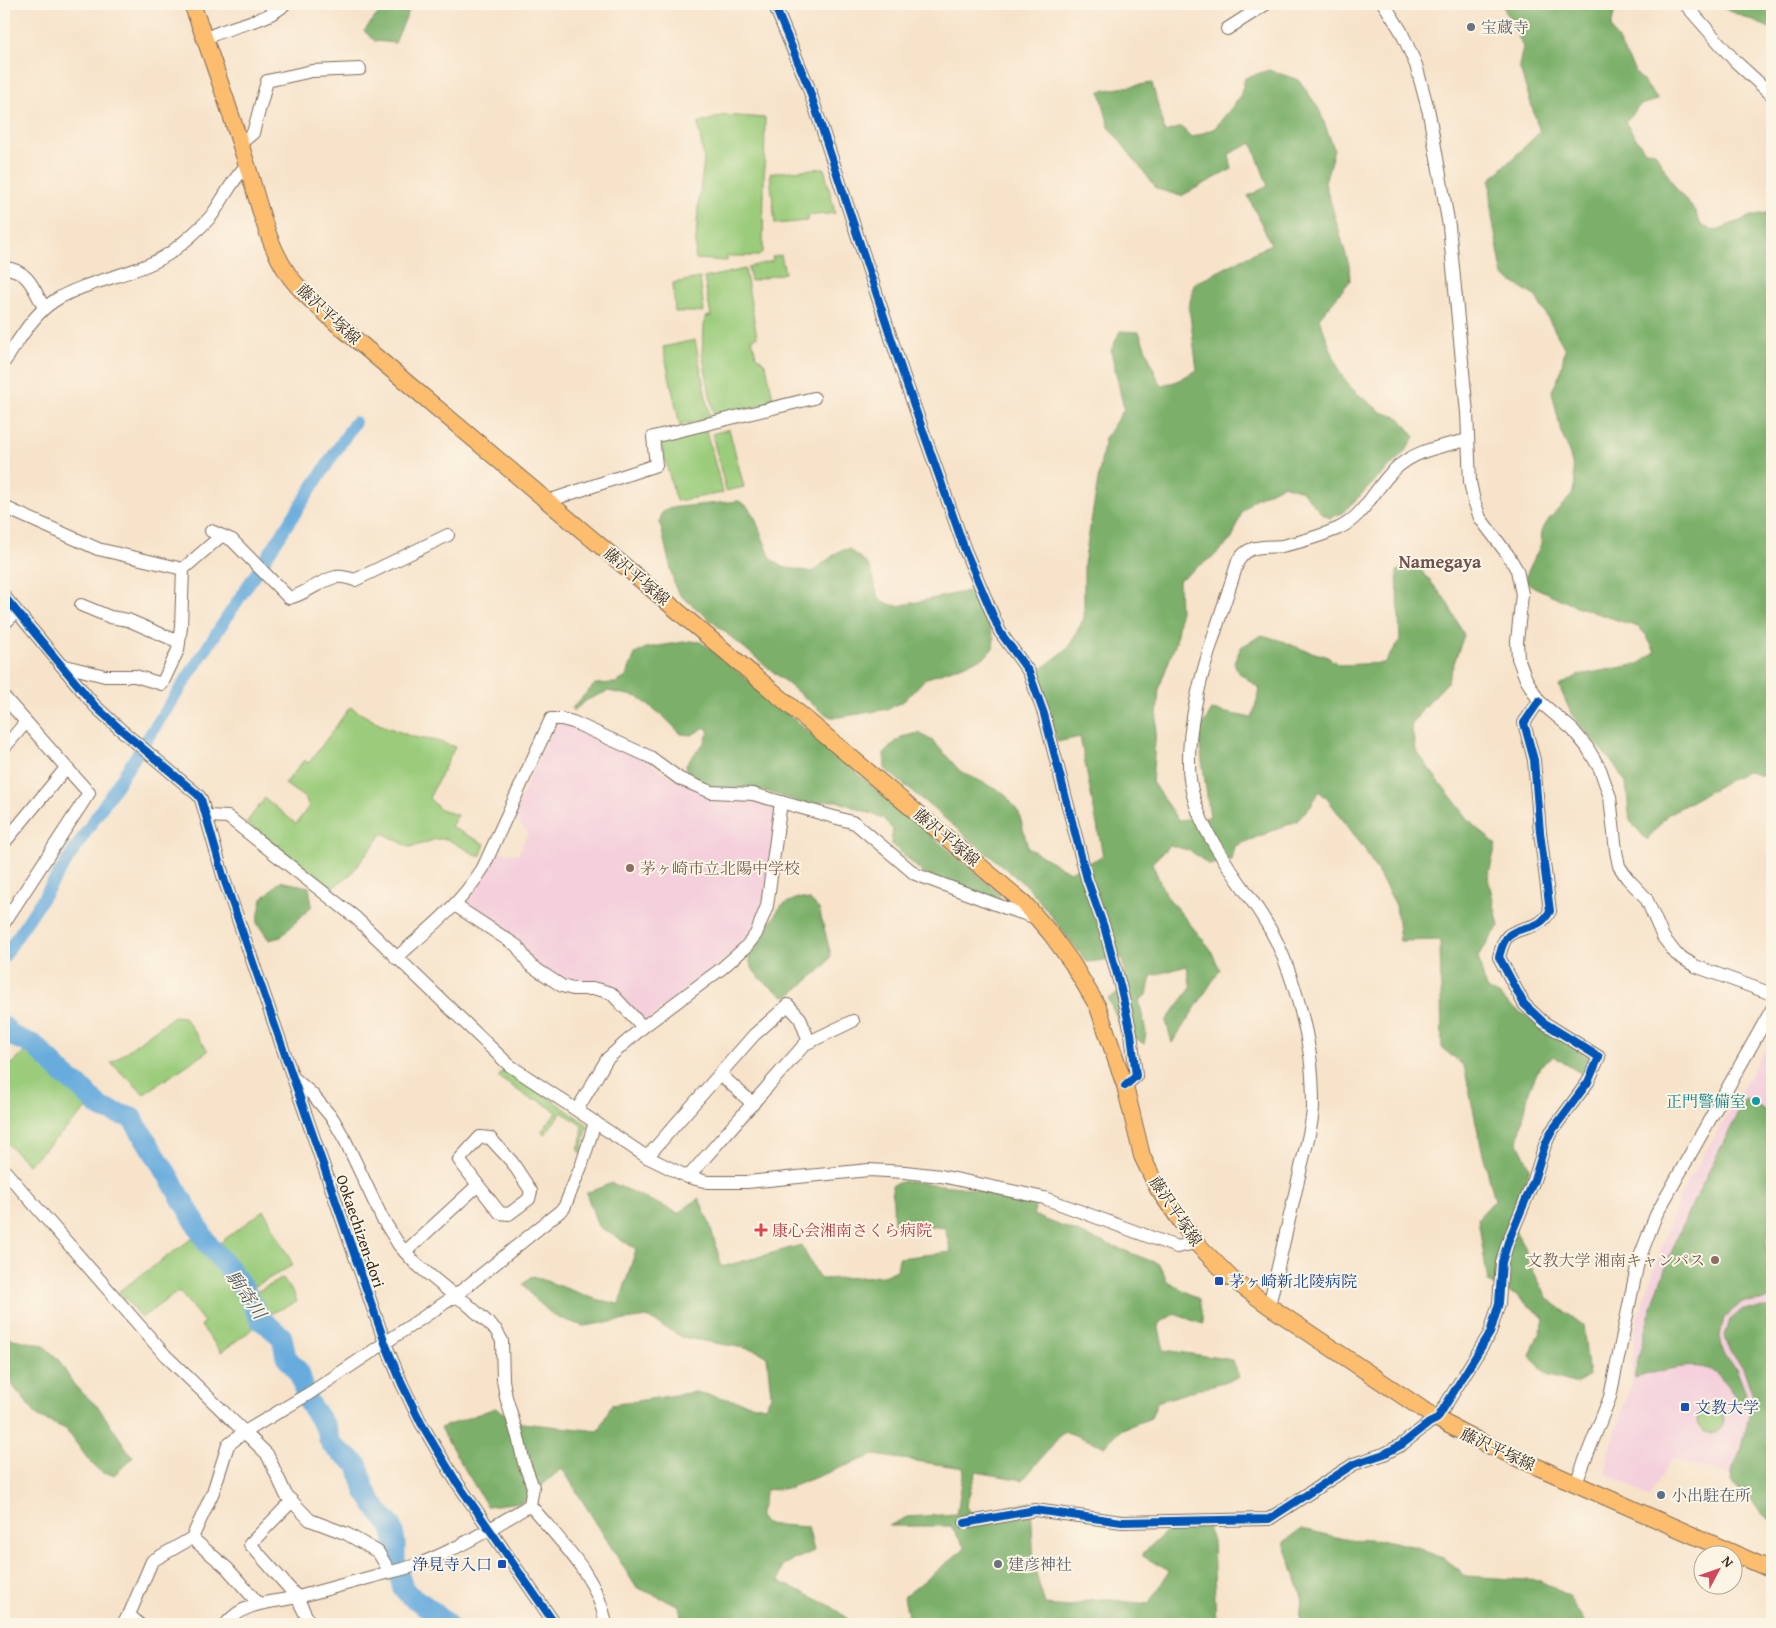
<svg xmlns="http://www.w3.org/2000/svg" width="1776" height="1628" font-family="'Gentium Book Plus','Noto Serif JP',serif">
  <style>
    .built { fill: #f4cfdc }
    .green { fill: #9bcc7b; stroke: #6b7b4c }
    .forest { fill: #7cb06b; stroke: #5c6d44 }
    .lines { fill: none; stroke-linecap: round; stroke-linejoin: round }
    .canal { stroke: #68acdd; stroke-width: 12 }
    .river { stroke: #68acdd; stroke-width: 21 }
    .minor-casing { stroke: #7d6b5a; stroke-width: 14 }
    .major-casing { stroke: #7d6b5a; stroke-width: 18 }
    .minor { stroke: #fff; stroke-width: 12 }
    .major { stroke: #fcbd6e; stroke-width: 16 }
    .cycleway-casing { stroke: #fcf5e5; stroke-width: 11 }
    .cycleway { stroke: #0057b8; stroke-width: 8 }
    .worship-dot { fill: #6b7280; stroke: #fcf5e5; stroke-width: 2 }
    .education-dot { fill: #8d6e63; stroke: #fcf5e5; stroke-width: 2 }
    .culture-dot { fill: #0f9aa8; stroke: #fcf5e5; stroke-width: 2 }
    .health-dot { fill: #e0444e; stroke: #fcf5e5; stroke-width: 2 }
    .transit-dot { fill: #1a4fb4; stroke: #fcf5e5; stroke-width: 2 }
    .service-dot { fill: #5c6f8a; stroke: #fcf5e5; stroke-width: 2 }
    .labels { text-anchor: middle; stroke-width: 4; stroke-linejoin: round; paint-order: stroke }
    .worship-label { font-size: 16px; fill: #5b616d; stroke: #fcf5e5; text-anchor: start }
    .street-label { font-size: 16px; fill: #3b2a1e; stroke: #fcf5e5 }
    .education-label { font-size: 16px; fill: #785e54; stroke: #fcf5e5; text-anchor: start }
    .culture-label { font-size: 16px; fill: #0d838f; stroke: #fcf5e5; text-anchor: end }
    .health-label { font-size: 16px; fill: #be3a42; stroke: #fcf5e5; text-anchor: start }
    .transit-label { font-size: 16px; fill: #164399; stroke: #fcf5e5; text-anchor: start }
    .service-label { font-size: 16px; fill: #4e5e75; stroke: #fcf5e5; text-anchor: start }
    .neighbourhood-label { font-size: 18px; font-weight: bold; fill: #6f5250; stroke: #fcf5e5 }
    .water-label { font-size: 18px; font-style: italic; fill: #4b5861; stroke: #fcf5e5 }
  </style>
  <rect width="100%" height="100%" fill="#fcf5e5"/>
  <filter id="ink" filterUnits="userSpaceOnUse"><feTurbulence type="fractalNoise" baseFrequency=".02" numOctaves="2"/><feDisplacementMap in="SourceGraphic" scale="10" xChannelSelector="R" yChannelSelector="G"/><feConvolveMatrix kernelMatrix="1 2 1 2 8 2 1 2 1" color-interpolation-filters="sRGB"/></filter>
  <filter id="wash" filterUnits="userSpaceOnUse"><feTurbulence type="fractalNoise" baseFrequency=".0096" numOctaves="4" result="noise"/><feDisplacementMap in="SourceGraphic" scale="20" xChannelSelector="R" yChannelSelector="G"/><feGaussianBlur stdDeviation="1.12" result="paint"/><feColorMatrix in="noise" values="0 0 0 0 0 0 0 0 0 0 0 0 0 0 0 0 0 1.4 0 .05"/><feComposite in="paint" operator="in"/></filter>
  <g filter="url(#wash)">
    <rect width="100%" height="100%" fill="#f7e3ca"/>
    <g class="built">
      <path d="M562 722 642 757 667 775 773 802 777 808 763 909 743 945 646 1021 639 1018 616 992 571 986 533 962 469 909 468 900 483 881 498 852 518 854 528 833 513 816 552 728Z"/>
      <path d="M1772 1037V1487L1671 1459 1649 1497 1606 1473 1607 1456 1630 1388 1636 1322 1679 1198Z"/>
    </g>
    <g class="green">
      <path d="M724 115 765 118 763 251 759 256H727V261L695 259 698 208 704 160 698 124Z"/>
      <path d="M824 168 835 213 807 216V221L775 224 770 173Z"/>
      <path d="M781 255 785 273 751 281 748 267 773 261 772 257Z"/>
      <path d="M745 269 757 337 752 339 756 355 766 365 774 403 714 416 702 352 705 317 711 316 704 278Z"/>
      <path d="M700 278 704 312H675L673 283Z"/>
      <path d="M695 340 710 418 680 426 663 347Z"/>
      <path d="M705 427 723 493 676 501 660 440Z"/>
      <path d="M729 429 744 487 726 491 712 434Z"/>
      <path d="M350 707 379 724 413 737 437 741 455 747 429 798 440 809 457 815 451 827 485 844 480 857 447 839H436L416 846 409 847 383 833 350 875 332 888 246 823 265 798 296 824 309 806 305 798 285 784 304 760 309 763Z"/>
      <path d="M174 1016 184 1017 208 1051 144 1094 111 1063Z"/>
      <path d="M29 1048 62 1080 79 1092 91 1105 28 1165 4 1140V1070Z"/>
      <path d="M506 1068 588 1125 581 1153 578 1150 582 1138V1125L562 1112 545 1134 541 1132 557 1112 537 1099 532 1100 498 1077Z"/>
      <path d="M264 1210 293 1265 250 1289 229 1258 217 1245Z"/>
      <path d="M194 1237 202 1250 227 1276 258 1325 221 1352 201 1326 204 1322 179 1291 141 1318 127 1300 118 1292Z"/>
      <path d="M283 1278 294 1294 297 1302 265 1316 252 1294Z"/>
      <circle cx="1710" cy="1420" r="13"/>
    </g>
    <g class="forest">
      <path d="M386 4H413L410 8 395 43 375 41 364 31Z"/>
      <path d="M1502 4H1616L1611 28 1635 71 1658 100 1640 105 1625 122 1645 151 1655 152 1675 187 1695 211 1701 225 1714 231 1755 215 1772 212V779L1746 771 1667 815 1647 840 1630 821 1626 783 1615 766 1572 715 1559 686 1579 675 1639 664 1655 652 1646 635 1638 627 1573 605 1534 587 1524 580 1541 544 1542 530 1549 519 1572 495 1575 483 1573 467 1568 449 1561 432 1552 391 1560 374 1565 349 1536 297 1503 276 1492 217 1490 180 1540 132 1519 66 1523 47Z"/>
      <path d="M1720 4H1772V29L1723 8Z"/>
      <path d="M1269 70 1299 80 1319 109 1334 149 1325 183 1349 265 1350 281 1319 318 1340 373 1353 390 1381 412 1400 418 1415 437 1403 454 1342 513 1330 518 1321 513 1302 491 1283 485 1253 500 1242 512 1232 539 1215 555 1179 580 1180 614 1176 642 1159 688 1152 782 1178 820 1210 817 1198 732 1212 710 1252 718 1260 689 1237 671 1234 663 1241 647 1262 635 1282 641 1304 650 1326 656 1339 665 1384 663 1400 641 1397 571 1405 565 1419 568 1446 600 1464 635 1447 683 1423 708 1411 726 1416 750 1430 770 1474 826 1496 844 1488 878 1499 926 1478 957 1486 988 1500 996 1511 1006 1590 1058 1582 1074 1553 1056 1540 1066 1529 1091 1518 1142 1530 1168 1510 1222 1525 1247 1528 1261 1548 1299 1583 1325 1589 1376 1577 1384 1547 1375 1530 1356 1545 1318 1515 1295 1488 1282 1478 1218 1495 1200 1481 1146 1464 1066 1442 1048 1440 940 1400 941 1396 905 1364 848 1329 801 1319 791 1312 804 1297 821 1235 846 1232 860 1209 865 1191 851 1170 845 1152 863 1165 894 1210 948 1220 970 1172 1043 1166 1021 1191 988 1187 966 1151 976 1147 995 1139 1000 1146 1033 1144 1044 1122 1029 1108 999 1127 989 1122 958 1087 962 1030 889 885 769 884 753 901 737 919 733 934 742 960 771 1004 793 1019 813 1028 848 1070 872 1103 856 1080 737 1057 742 1039 671 1069 647 1084 618V564L1105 438 1124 409 1111 351 1120 331 1139 332 1160 385 1175 382 1197 370 1189 307 1194 284 1271 244 1248 196 1268 186 1252 143 1229 154 1232 169 1181 196 1157 189 1109 127 1100 91 1152 83 1165 132 1182 127 1191 138 1215 128 1240 97 1245 78Z"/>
      <path d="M739 501 747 506 755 518 771 559 783 567 812 572 839 551 849 549C855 555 866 561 870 568 879 587 870 602 898 606L968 591 975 595 981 603 994 639 993 648 985 657 925 679 905 700 888 709 840 717H831L822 712 680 595 675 587 660 523 661 514 668 508Z"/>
      <path d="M690 641 700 642 711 649 998 892 1001 899 1000 903 924 874 891 843 893 830 883 818 837 801H824L812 806 765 791 706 785 692 779 687 773 686 764 704 743 709 732 705 727 692 735 681 734 663 716 638 697 608 691 587 700 573 711 572 708 595 684 616 683 626 677 635 654 646 648Z"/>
      <path d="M280 881 309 887 312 906 281 937 269 940 257 923 262 899Z"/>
      <path d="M798 898 810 900 819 909 831 955 825 966 790 995 784 996C768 984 750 976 749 955L762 939 771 923 776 913 782 905Z"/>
      <path d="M1745 1098 1768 1112 1772 1118V1221L1770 1224 1767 1241V1257L1772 1270V1296L1764 1301 1742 1302 1724 1318 1720 1336 1724 1356 1736 1368 1746 1394 1742 1407C1734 1395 1726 1382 1715 1373 1697 1358 1654 1373 1634 1378 1645 1321 1665 1263 1689 1211 1707 1173 1728 1136 1745 1098Z"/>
      <path d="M905 1181 961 1187 1037 1202 1033 1215 1159 1264 1167 1281 1199 1299 1203 1324 1174 1314 1158 1324 1164 1350 1233 1360 1239 1377 1157 1402 1151 1418 1122 1429 1104 1446 1064 1431 1023 1480 976 1472 966 1505 973 1516 1031 1502 1034 1567 1045 1605 1070 1607 1088 1600 1102 1599 1149 1604 1169 1571 1141 1555 1169 1529 1207 1525 1213 1541 1216 1624H875L887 1616H908L904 1597 965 1548 951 1526H889L907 1517 957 1514 964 1468 874 1455 788 1488 766 1490 759 1517 765 1524 808 1527 814 1551 782 1565 779 1581 831 1606 854 1624H681L680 1606 636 1587 562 1468 523 1502 487 1506 440 1428 495 1408 522 1423 599 1431 611 1405 695 1392 765 1407 771 1395 767 1357 755 1350 682 1337 647 1317 583 1326 554 1316 533 1297 523 1284 533 1276 595 1299 619 1304 636 1249 598 1226 586 1193 612 1183 678 1213 699 1198 710 1225 722 1267 801 1245 820 1279 883 1276 897 1270 899 1258 951 1252 945 1228 894 1223 892 1185Z"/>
      <path d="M1772 1306V1521L1731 1482 1733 1468 1742 1448 1753 1396 1743 1367 1730 1352 1725 1336 1730 1320 1743 1309 1768 1308Z"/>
      <path d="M4 1337 43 1345 58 1359 74 1385 99 1408 133 1458 114 1475 102 1473 90 1462 66 1429 38 1417 13 1386 6 1363H4Z"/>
      <path d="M1302 1529 1344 1539 1389 1541 1417 1547 1431 1554 1443 1558 1466 1576 1541 1581 1568 1596 1585 1622 1583 1624H1300L1302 1597 1284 1542Z"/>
    </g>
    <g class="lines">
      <g class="canal">
        <path d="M383 9V4"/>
        <path d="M4 957 355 422"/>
      </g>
      <path class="river" d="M4 1027 12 1036 34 1045 64 1075 81 1088 101 1108 132 1118 166 1172 209 1246 231 1271 245 1291 260 1319 282 1337 286 1357 299 1372 308 1402 327 1430 329 1440 333 1446 358 1465 365 1491 379 1512 392 1527 395 1542V1563L403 1588 409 1595 430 1609 447 1624"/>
    </g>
  </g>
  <g filter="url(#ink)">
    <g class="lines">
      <defs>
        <g id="minor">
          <path d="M774 4 808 86 904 377 965 550 1000 632 1029 672 1044 714 1087 879 1105 930 1120 985 1131 1033 1136 1076 1125 1086"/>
          <path d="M1384 4 1401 31 1416 65 1429 113 1449 226 1467 413 1470 482 1474 501 1480 518 1508 555 1517 570 1522 594 1517 641 1518 658 1526 679 1539 701 1573 730 1587 747 1600 769 1610 797 1616 851 1619 866 1627 878 1646 898 1663 937 1676 954 1695 966 1772 994"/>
          <path d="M1685 4 1735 61 1772 95"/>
          <path d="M1227 29 1266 4"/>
          <path d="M205 39C228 25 268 22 285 4"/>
          <path d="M240 144 253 133 267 81 312 71 360 69"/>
          <path d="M4 268C28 269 34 289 44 308"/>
          <path d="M4 362C19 341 32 315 54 301 88 279 136 276 170 253 181 245 204 225 212 215 224 198 232 180 247 165"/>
          <path d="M548 501 656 465 653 437 814 398"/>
          <path d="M4 507 98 549 183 569"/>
          <path d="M211 531 232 540 289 598C306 594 321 580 336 577 342 576 349 578 355 580L448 535"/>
          <path d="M4 596 95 706 120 729 198 795 201 799 224 879 385 1343 402 1384 421 1423 437 1450 456 1481 555 1624"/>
          <path d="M81 605 110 617 128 620 179 642"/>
          <path d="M4 624 16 612"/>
          <path d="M61 665 105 676H135L162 684 178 650 181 627 183 569 221 536"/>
          <path d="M4 697 89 793 4 923"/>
          <path d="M4 748 26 722"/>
          <path d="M781 802 855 823 915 874 1003 907 1037 918"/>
          <path d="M207 816 228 817 356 918 509 1065 647 1157 688 1177 708 1182H747L869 1170 905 1172 941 1176 1044 1198 1177 1247 1196 1243"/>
          <path d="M4 843 66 768"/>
          <path d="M456 906 517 946 530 965 562 986 573 989H597L611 993 643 1027"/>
          <path d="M396 958C429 929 459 906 483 868L551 719H561L573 722 650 757 680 779 711 792 753 794 781 802 767 906 756 934 745 948 721 969 643 1027 607 1059 577 1110"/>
          <path d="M720 1074 753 1104"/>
          <path d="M295 1079 312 1094 333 1119 345 1140 382 1218 399 1245 415 1263 455 1296 465 1302 496 1330 502 1341 503 1380 506 1397 518 1437 524 1463 533 1487 530 1505C560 1541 598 1576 606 1624"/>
          <path d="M647 1157 754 1035 788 1005 800 1018 809 1042"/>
          <path d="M4 1170 165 1355 267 1454 286 1495 310 1520 347 1534 378 1552 390 1572"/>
          <path d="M688 1177 805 1044 853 1021"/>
          <path d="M405 1252 478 1185 459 1160 480 1137 490 1138 512 1162 531 1191 529 1199 509 1214 500 1213 478 1185"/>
          <path d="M1269 1306C1279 1261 1290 1217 1300 1172 1304 1152 1313 1126 1313 1106 1313 1089 1312 1071 1310 1055 1304 1015 1288 958 1267 924 1237 873 1189 827 1189 764 1188 699 1219 623 1238 561 1242 556 1245 551 1252 549 1261 546 1273 547 1282 546 1301 542 1320 536 1337 529 1363 518 1373 491 1392 472 1412 451 1441 446 1468 440"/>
          <path d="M1576 1483 1610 1397 1638 1262 1656 1215 1772 1009"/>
          <path d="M292 1501 250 1544 297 1597 310 1624"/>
          <path d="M965 1523 1035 1510 1122 1522 1269 1519 1354 1464 1384 1454 1401 1445 1429 1423 1437 1419 1490 1333 1499 1303 1502 1262 1508 1242 1534 1180 1545 1145 1551 1132 1588 1082 1599 1057 1543 1022 1524 1004 1499 957C1501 950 1503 940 1509 935 1525 924 1539 931 1550 911L1540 832 1534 760 1524 723 1539 701"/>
          <path d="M258 1603 227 1568 192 1538 213 1492 228 1445 243 1433 310 1393 455 1296 564 1208 582 1164 595 1122"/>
          <path d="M129 1615 139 1624"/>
          <path d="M122 1624 129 1615 152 1561 192 1538"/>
          <path d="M226 1624C244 1601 272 1603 298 1597 324 1590 350 1583 375 1576 390 1572 405 1569 419 1564 458 1549 495 1526 530 1505"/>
        </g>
        <path id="major" d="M192 4C212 57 230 111 247 165 259 203 266 241 288 274 301 293 320 308 336 323L1024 903 1051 934 1072 963 1098 1007 1125 1086 1142 1156 1158 1189 1196 1243 1232 1279 1269 1306 1437 1419 1483 1443 1772 1570"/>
      </defs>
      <use href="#minor" class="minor-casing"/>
      <use href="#major" class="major-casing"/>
      <use href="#minor" class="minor"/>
      <use href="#major" class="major"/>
      <defs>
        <g id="cycleway">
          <path d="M774 4 808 86 904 377 965 550 1000 632 1029 672 1044 714 1087 879 1105 930 1120 985 1131 1033 1136 1076 1125 1086"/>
          <path d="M4 596 95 706 120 729 198 795 201 799 224 879 385 1343 402 1384 421 1423 437 1450 456 1481 555 1624"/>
          <path d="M965 1523 1035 1510 1122 1522 1269 1519 1354 1464 1384 1454 1401 1445 1429 1423 1437 1419 1490 1333 1499 1303 1502 1262 1508 1242 1534 1180 1545 1145 1551 1132 1588 1082 1599 1057 1543 1022 1524 1004 1499 957C1501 950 1503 940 1509 935 1525 924 1539 931 1550 911L1540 832 1534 760 1524 723 1539 701"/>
        </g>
      </defs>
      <use href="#cycleway" class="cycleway-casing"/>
      <use href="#cycleway" class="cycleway"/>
    </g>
  </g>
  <g class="worship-dot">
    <circle cx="1471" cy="27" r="5"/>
    <circle cx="998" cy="1564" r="5"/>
  </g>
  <g class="education-dot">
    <circle cx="630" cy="868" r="5"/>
    <circle cx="1715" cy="1260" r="5"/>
  </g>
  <circle class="culture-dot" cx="1756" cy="1101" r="5"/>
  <path class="health-dot" d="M758.5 1222.5h5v5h5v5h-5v5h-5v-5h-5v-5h5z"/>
  <g class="transit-dot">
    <rect x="1214" y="1276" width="10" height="10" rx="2.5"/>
    <rect x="1680" y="1402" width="10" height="10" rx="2.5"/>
    <rect x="497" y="1559" width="10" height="10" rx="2.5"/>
  </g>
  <circle class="service-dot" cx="1661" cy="1495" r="5"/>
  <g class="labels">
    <g class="worship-label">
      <text x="1481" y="33">宝蔵寺</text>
      <text x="1008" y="1570">建彦神社</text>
    </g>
    <g class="street-label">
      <text transform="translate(329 314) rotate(43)" y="6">藤沢平塚線</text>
      <text transform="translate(637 576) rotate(40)" y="6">藤沢平塚線</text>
      <text transform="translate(947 837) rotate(40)" y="6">藤沢平塚線</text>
      <text transform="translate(1176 1211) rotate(56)" y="6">藤沢平塚線</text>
      <text transform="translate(361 1231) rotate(71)" y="6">Ookaechizen-dori</text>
      <text transform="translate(1498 1449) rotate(25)" y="6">藤沢平塚線</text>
    </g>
    <g class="education-label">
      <text x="640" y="874">茅ヶ崎市立北陽中学校</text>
      <text x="1705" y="1266" text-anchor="end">文教大学 湘南キャンパス</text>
    </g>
    <g class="culture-label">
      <text x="1746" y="1107">正門警備室</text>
    </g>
    <g class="health-label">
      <text x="772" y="1236">康心会湘南さくら病院</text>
    </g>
    <g class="transit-label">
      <text x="1229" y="1287">茅ヶ崎新北陵病院</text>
      <text x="1695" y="1413">文教大学</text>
      <text x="492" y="1570" text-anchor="end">浄見寺入口</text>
    </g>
    <g class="service-label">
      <text x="1671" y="1501">小出駐在所</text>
    </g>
    <g class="neighbourhood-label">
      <text x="1440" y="568">Namegaya</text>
    </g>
    <g class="water-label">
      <text transform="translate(246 1295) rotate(55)" y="6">駒寄川</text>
    </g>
  </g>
  <rect width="1776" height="1628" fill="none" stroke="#fcf5e5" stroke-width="20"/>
  <g transform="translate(1718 1570) rotate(49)"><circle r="24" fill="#fcf5e5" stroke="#afa495"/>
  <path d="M0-4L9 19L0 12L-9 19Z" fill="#d1495b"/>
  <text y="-8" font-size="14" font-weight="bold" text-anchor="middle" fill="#3b2a1e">N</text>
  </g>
</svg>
